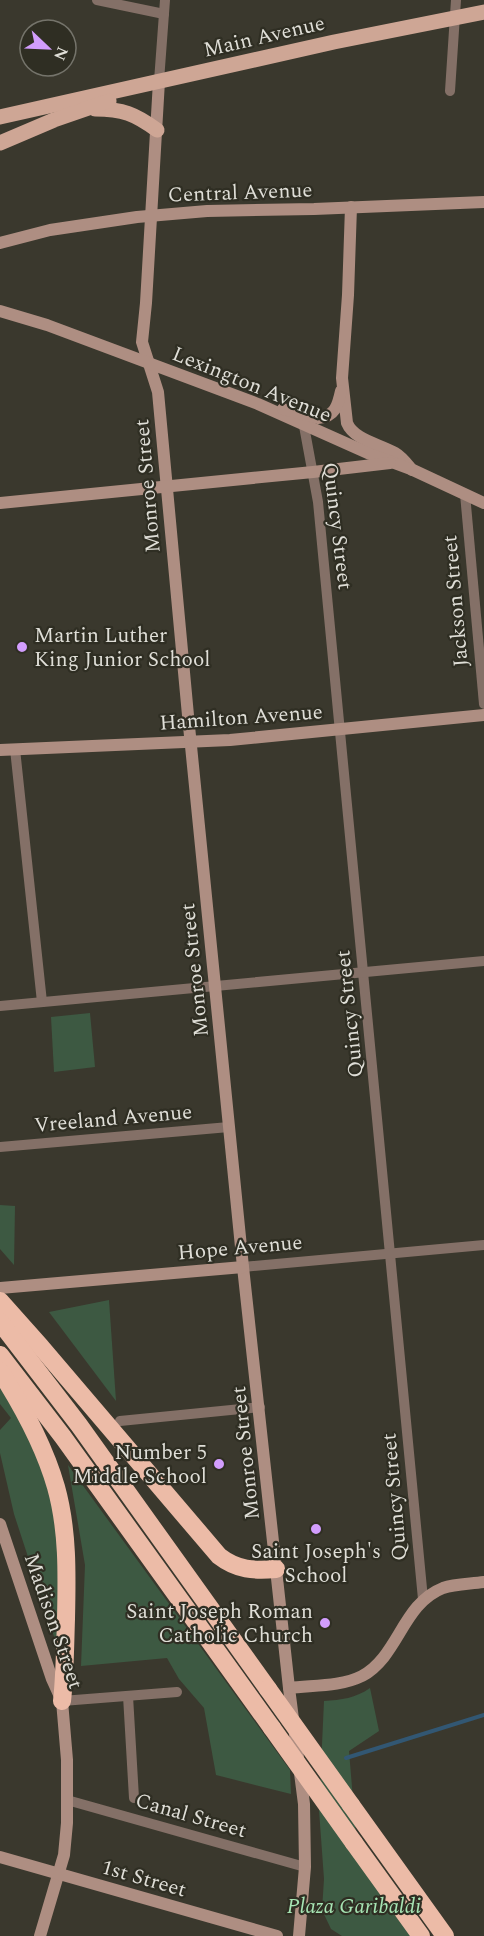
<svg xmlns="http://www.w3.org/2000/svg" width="484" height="1936" font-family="Spectral,serif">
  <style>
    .green { fill: #3d5942 }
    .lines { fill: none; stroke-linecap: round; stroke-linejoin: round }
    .stream { stroke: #325773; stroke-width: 4 }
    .street { stroke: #847067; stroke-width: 10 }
    .secondary { stroke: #ae8e82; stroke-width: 12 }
    .primary { stroke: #cea695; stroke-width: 15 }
    .highway { stroke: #ecbba7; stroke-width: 18 }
    .highway-bridge { stroke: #ecbba7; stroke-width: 18 }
    .poi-dot { fill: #d29dfd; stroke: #2f2e23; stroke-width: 2 }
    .labels { text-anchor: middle; stroke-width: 4.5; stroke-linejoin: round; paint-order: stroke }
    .street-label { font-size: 21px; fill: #dfded7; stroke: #2f2e23 }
    .poi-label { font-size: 21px; fill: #dfded7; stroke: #2f2e23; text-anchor: end }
    .park-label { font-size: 21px; font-style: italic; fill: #a7e5b4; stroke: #2f2e23 }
  </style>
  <rect width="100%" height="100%" fill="#3a382d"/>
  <g class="green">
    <path d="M90 1013 95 1067 54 1072 51 1017Z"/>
    <path d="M0 1205 15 1206 14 1265 0 1249Z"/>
    <path d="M109 1300 116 1401 49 1312Z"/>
    <path d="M0 1378 19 1409 57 1511 62 1661 14 1514 0 1453V1430L11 1418 0 1404Z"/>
    <path d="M68 1465 290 1770 291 1794 216 1775 204 1708 179 1679 167 1658 81 1666 85 1565Z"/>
    <path d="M370 1688 379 1731 349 1751 358 1859 411 1936H342L331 1929 322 1910 324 1879 319 1810 324 1701C341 1700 356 1698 370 1688Z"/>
  </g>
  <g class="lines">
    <path class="stream" d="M346 1758 484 1715"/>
    <g class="street">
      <path d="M97 0 164 14"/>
      <path d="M159 81 165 0"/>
      <path d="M450 91 456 0"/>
      <path d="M304 426 318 502 423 1599"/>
      <path d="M465 494 484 704"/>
      <path d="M15 749 42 1002"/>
      <path d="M0 1006 484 961"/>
      <path d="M0 1147 229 1127"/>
      <path d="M243 1267 484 1245"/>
      <path d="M120 1421 260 1407"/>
      <path d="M128 1696 134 1798"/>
      <path d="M62 1701 177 1692"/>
      <path d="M67 1800 305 1867"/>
    </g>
    <g class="secondary">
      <path d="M159 81 146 303 142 342 158 392 189 726 243 1267 289 1688 304 1804 305 1867 299 1936"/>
      <path d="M351 207 348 295 342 378 347 423C354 440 380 444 395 453 402 457 407 464 412 470"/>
      <path d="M0 243 50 230 137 217 207 211 314 209 484 202"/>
      <path d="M0 311 47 325 258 404 370 454 413 470 484 503"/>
      <path d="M283 409 318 418C335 417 338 405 341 391"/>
      <path d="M0 503 313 472 390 463"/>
      <path d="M0 750 230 740 484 715"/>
      <path d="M0 1288 243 1267"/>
      <path d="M0 1524 52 1679 62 1701 67 1760V1823L64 1855 40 1936"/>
      <path d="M289 1688C312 1685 340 1687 362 1676 399 1656 402 1604 443 1588 455 1584 471 1584 484 1582"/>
      <path d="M0 1857 277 1936"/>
    </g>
    <g class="primary">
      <path d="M95 109C123 109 135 114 157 130"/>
      <path d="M0 117 334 42 484 12"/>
      <path d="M0 143 54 120 109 101"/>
    </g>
    <g class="highway">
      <path d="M0 1301 41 1347 219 1556C237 1570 254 1571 276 1569"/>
      <path d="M0 1322 79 1425 268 1689"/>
      <path d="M0 1355 63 1437 272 1728"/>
      <path d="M0 1371C23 1407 44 1445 56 1487 68 1530 67 1574 66 1619 65 1647 65 1674 62 1701"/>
      <path d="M351 1805 445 1936"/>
      <path d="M354 1843 421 1936"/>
    </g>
    <g class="highway-bridge">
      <path d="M268 1689 351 1805"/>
      <path d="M272 1728 354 1843"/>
    </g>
  </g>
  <g class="poi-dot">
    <circle cx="22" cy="647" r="6"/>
    <circle cx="219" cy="1464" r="6"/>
    <circle cx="316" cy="1529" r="6"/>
    <circle cx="325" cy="1623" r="6"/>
  </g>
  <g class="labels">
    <g class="street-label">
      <text transform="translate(264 36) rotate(-13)" y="7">Main Avenue</text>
      <text transform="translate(240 192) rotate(-2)" y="7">Central Avenue</text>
      <text transform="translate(252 384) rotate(22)" y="7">Lexington Avenue</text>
      <text transform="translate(147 486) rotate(-95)" y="7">Monroe Street</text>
      <text transform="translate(338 526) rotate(83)" y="7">Quincy Street</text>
      <text transform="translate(455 601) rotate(-95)" y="7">Jackson Street</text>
      <text transform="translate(241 717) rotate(-4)" y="7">Hamilton Avenue</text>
      <text transform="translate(194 970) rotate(-96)" y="7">Monroe Street</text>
      <text transform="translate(349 1014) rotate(-96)" y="7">Quincy Street</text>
      <text transform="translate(113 1118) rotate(-5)" y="7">Vreeland Avenue</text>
      <text transform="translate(240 1247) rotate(-5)" y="7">Hope Avenue</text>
      <text transform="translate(245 1453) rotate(-96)" y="7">Monroe Street</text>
      <text transform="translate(394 1497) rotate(-95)" y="7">Quincy Street</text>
      <text transform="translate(54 1621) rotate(71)" y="7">Madison Street</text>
      <text transform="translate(191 1815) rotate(16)" y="7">Canal Street</text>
      <text transform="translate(144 1878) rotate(16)" y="7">1st Street</text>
    </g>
    <g class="poi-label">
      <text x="34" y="642" text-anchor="start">Martin Luther<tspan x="34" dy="24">King Junior School</tspan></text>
      <text x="207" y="1459">Number 5<tspan x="207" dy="24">Middle School</tspan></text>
      <text x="316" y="1558" text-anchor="middle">Saint Joseph's<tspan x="316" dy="24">School</tspan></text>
      <text x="313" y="1618">Saint Joseph Roman<tspan x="313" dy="24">Catholic Church</tspan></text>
    </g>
    <g class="park-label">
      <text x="354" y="1913">Plaza Garibaldi</text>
    </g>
  </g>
  <g transform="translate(48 48) rotate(113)"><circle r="28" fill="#2f2e23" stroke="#75746b" stroke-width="1.5"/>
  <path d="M0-4.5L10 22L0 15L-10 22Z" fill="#d29dfd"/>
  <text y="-9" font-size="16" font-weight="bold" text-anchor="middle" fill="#dfded7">N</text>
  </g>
</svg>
